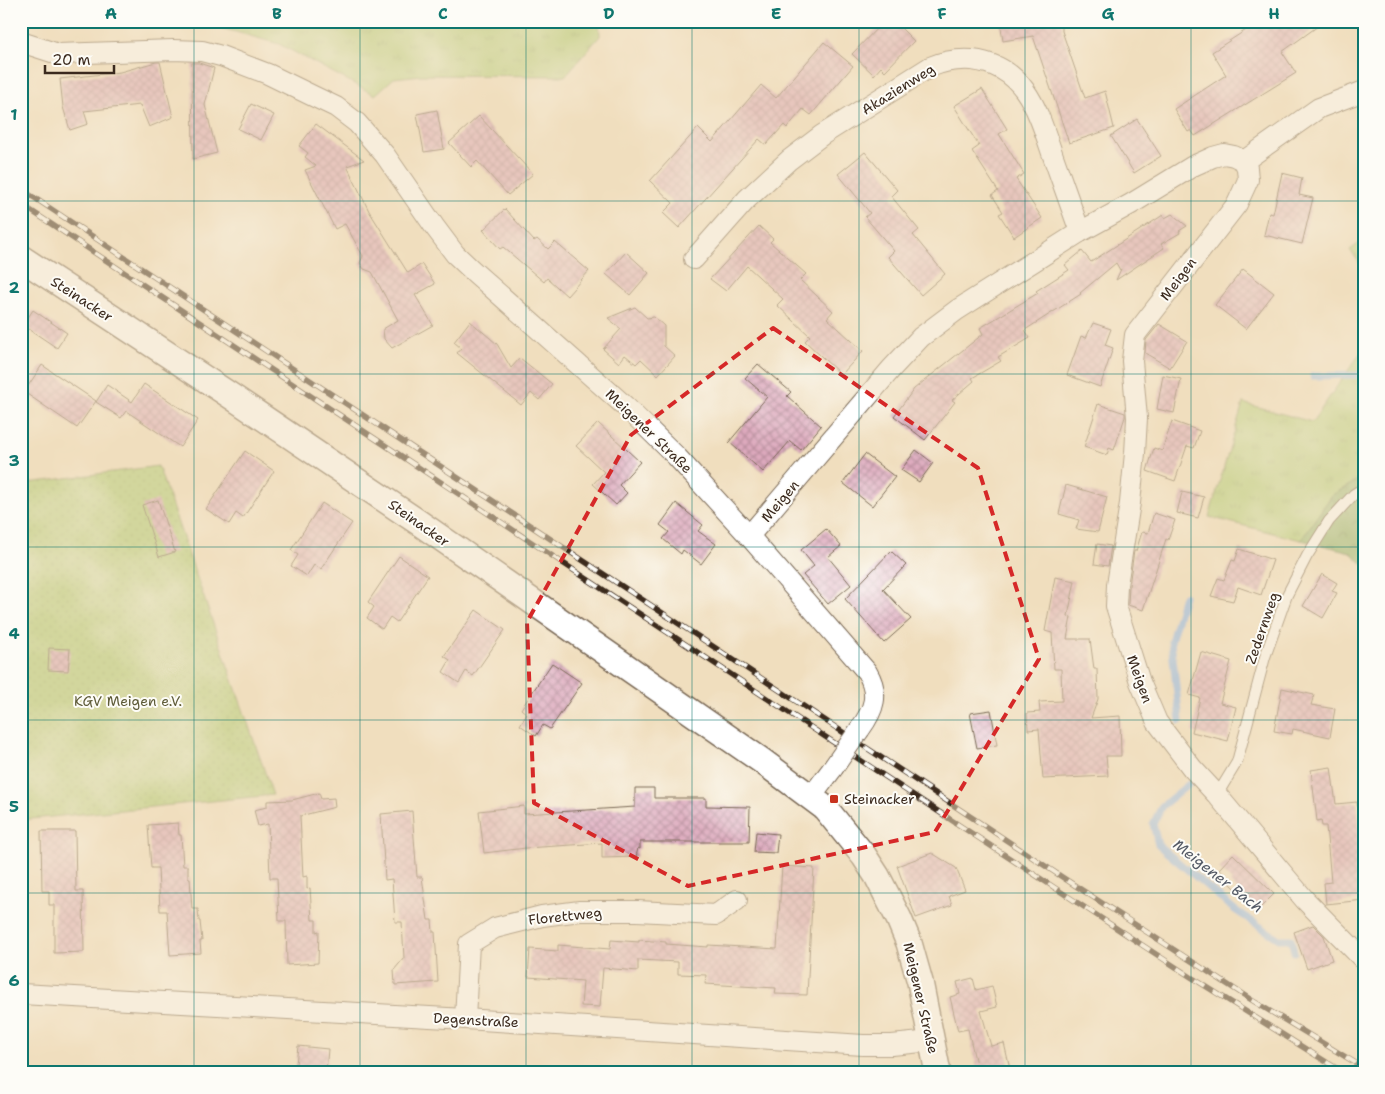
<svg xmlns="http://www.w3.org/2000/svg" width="1385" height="1094" font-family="'Shantell Sans',sans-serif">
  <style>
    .grass { fill: url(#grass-tufts); stroke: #747c4a }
    .forest { fill: url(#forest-crowns); stroke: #626d42 }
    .garden { fill: url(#garden-dots); stroke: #747c4a }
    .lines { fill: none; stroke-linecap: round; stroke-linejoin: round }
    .stream { stroke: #83b2ed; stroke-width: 7 }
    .building { fill: url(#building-cross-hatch) }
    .service-casing { stroke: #7a6956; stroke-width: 12 }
    .minor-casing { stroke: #7a6956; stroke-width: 22 }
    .tertiary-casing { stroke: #7a6956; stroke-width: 28 }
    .service { stroke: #fff; stroke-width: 10 }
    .minor { stroke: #fff; stroke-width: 20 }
    .tertiary { stroke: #fff; stroke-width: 25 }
    .rail-casing { stroke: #3b2a1e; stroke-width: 5.5 }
    .rail { stroke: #fdfcf7; stroke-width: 4; stroke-dasharray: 11; stroke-linecap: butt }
    .minor-bridge-casing { stroke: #7a6956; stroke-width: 22; stroke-linecap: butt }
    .minor-bridge { stroke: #fff; stroke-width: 20 }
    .marked { fill: none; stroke: #d62828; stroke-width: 4; stroke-dasharray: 10 6; stroke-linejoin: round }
    .grid { fill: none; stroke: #0f766e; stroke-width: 1; stroke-opacity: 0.55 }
    .poi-dot { fill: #c8321e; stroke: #fdfcf7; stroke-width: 2 }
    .labels { text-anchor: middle; stroke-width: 4; stroke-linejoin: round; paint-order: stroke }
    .street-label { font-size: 14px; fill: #3b2a1e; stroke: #fdfcf7 }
    .park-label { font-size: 14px; fill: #5e5b38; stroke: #fdfcf7 }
    .poi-label { font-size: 14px; fill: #3b2a1e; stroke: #fdfcf7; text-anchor: start }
    .water-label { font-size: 15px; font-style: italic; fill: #545a66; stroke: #fdfcf7 }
    .neatline { fill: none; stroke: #0f766e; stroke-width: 2 }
    .grid-label { font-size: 16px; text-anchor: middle; font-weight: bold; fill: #0f766e }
  </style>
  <defs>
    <pattern id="grass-tufts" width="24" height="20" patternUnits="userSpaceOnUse" patternTransform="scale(1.25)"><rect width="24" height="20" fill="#aecd75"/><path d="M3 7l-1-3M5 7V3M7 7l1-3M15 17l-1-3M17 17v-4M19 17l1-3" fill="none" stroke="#97b065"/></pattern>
    <pattern id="forest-crowns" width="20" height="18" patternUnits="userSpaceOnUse" patternTransform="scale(1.25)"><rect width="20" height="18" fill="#8ab066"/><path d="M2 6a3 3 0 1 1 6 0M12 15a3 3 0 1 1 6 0" fill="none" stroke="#728f53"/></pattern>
    <pattern id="garden-dots" width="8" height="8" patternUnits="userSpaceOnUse" patternTransform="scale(1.25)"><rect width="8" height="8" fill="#aecd75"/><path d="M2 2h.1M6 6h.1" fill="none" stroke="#97b065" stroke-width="1.8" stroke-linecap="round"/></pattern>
    <pattern id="building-cross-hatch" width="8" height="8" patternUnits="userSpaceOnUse" patternTransform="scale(1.25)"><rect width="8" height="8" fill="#dda9bd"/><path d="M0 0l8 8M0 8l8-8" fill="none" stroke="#b48a99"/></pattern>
  </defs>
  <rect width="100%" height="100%" fill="#fdfcf7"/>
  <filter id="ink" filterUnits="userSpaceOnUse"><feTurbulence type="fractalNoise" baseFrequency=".02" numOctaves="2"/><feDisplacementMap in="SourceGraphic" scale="10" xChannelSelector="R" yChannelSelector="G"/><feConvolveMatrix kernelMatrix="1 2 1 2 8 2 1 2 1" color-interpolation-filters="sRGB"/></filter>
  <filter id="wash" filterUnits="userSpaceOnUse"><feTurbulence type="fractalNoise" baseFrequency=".0096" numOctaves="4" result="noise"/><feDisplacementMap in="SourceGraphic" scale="20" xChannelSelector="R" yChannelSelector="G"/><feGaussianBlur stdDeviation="1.12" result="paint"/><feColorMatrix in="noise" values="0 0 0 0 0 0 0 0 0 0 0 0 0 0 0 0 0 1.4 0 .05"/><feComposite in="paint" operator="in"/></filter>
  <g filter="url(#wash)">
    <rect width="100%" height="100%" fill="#f0debe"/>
    <g class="grass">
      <path d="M196 21H599L600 36 565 76 421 75 394 78 375 95 279 44Z"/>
      <path d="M1364 240V269L1350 250Z"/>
      <path d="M1364 348V477L1332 495 1301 540 1209 517 1243 403 1312 422Z"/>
    </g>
    <path class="forest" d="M1364 477V565L1350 552 1301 540 1332 495Z"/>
    <path class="garden" d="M158 466 273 795 21 820V484Z"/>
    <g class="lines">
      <g class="stream">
        <path d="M1313 376 1358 375 1364 370"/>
        <path d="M1180 721 1171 641 1184 596"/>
        <path d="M1189 784 1162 806 1153 824 1158 845 1235 910 1279 939H1291L1294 952"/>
      </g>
    </g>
    <g id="blocks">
      <g class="building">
        <path d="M884 21H894L914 41 885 71 881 67 874 75 852 54Z"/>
        <path d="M1000 21H1062V31L1085 98 1105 91 1114 128 1069 143 1033 36 1003 41Z"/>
        <path d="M1260 21H1325L1282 52 1296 73 1195 136 1191 130 1188 132 1174 109 1226 75 1212 52Z"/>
        <path d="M824 42 853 66 811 115 803 109 787 128 784 125 766 145 759 139 679 228 663 213 673 203 650 181 698 128 712 142 761 85 776 98Z"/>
        <path d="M156 62H160L173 117 149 127 140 105 84 111 88 124 70 130 63 107 60 79 120 72Z"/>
        <path d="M192 63H199L214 68 205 105 217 153 193 159Z"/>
        <path d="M982 89 1007 129 999 134 1024 174 1016 179 1042 218 1014 237 999 214 1003 212 992 195 998 191 972 151 979 146 954 106Z"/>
        <path d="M251 104 274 115 261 140 238 129Z"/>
        <path d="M437 110 444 149 424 152 417 114Z"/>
        <path d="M479 116 533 174 508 195 477 161 471 167 449 143Z"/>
        <path d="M1137 119 1161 156 1134 173 1111 136Z"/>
        <path d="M316 124 364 160 347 166 369 211 408 273 422 264 435 284 415 295 433 325 392 348 384 339 383 329 398 320 372 272 364 269 360 263 363 256 345 224 335 229 305 170 316 166 305 157 308 153 299 146Z"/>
        <path d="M865 152 897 190 891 196 919 230 913 235 945 274 921 295 888 257 894 251 865 217 870 213 838 174Z"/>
        <path d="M1282 173 1302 178 1299 195 1313 198 1302 244 1264 235 1269 213 1273 214Z"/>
        <path d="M505 209 534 241 537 239 548 249 555 242 589 271 567 296 547 278 544 282 503 247 500 249 483 230Z"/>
        <path d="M1172 214 1187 226 1179 231 1180 233 1161 244 1164 248 1116 280 1121 269 1120 270 1116 263 1080 293 1081 294 1025 330 1030 338 998 357 1001 361 972 378 974 381 952 400 955 402 925 440 894 416 914 389 983 334 980 328 1038 293 1036 291 1069 270 1065 265 1082 251 1091 262 1163 215 1165 218Z"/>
        <path d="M759 226 773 239 770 242 806 274 800 280 833 311 827 318 863 351 841 375 805 341 810 336 777 305 783 299 747 266 726 291 710 279Z"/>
        <path d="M626 252 649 273 630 295 606 274Z"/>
        <path d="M1243 269 1274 293 1246 329 1215 305Z"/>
        <path d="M635 307 647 318 654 317 664 326V346L675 356 658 375 641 359 636 364 625 355 619 363 603 349 621 329 608 318Z"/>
        <path d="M33 310 67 333 57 348 23 325Z"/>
        <path d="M470 321 497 344 511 368 520 358 552 384 539 400 531 393 521 405 457 353 461 348 454 342Z"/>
        <path d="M1093 323 1111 329 1105 345 1113 348 1100 387 1067 375 1081 336 1086 338Z"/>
        <path d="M1159 324 1187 341 1170 368 1145 353 1146 340Z"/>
        <path d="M758 364 791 392 787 396 821 426 801 450 790 441 763 472 729 442 767 397 745 378Z"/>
        <path d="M42 365 96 401 77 428 24 392Z"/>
        <path d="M1163 375 1181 379 1174 413 1157 409Z"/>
        <path d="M144 384 198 420 180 447 126 411 121 418 96 402 107 385 132 402Z"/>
        <path d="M1098 404 1125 413V417L1114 450 1109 448 1107 455 1084 447Z"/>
        <path d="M1172 421 1200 431 1194 448 1187 446 1175 481 1147 471 1154 448 1162 451Z"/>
        <path d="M598 423 640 462 619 485 627 493 616 505 593 484 604 472 576 446Z"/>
        <path d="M916 450 933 463 919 482 901 470Z"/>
        <path d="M245 451 274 471 243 518 236 513 229 524 206 509Z"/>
        <path d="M865 454 895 477 872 506 843 483Z"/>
        <path d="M1066 485 1107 497 1098 532 1076 529 1079 520 1059 514Z"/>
        <path d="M1182 492 1204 497 1198 518 1177 513Z"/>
        <path d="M158 500 175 552 159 557 142 505Z"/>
        <path d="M322 503 352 523 321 569 314 565 307 576 291 566 298 555 291 550Z"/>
        <path d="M676 503 703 525 698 531 716 544 701 564 683 550 681 554 663 539 669 532 660 525Z"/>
        <path d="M1154 513 1175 520 1168 540 1166 539 1143 610 1128 605 1129 586 1134 551H1136L1142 532 1148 533Z"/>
        <path d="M826 529 841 546 828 557 851 585 828 604 803 575 814 566 801 550Z"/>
        <path d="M1097 544 1111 546 1108 566 1094 564Z"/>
        <path d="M1239 549 1273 560 1261 595 1238 587 1233 601 1211 596 1218 578 1224 580 1232 560 1235 561Z"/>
        <path d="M891 551 906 565 883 589 911 619 884 643 845 599Z"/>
        <path d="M399 556 428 576 397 622 390 617 382 629 367 618 374 607 368 602Z"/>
        <path d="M1322 574 1337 583 1332 591 1337 593 1323 618 1303 606Z"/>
        <path d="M1055 577 1075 581 1068 616 1071 617 1067 639H1090L1094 669H1097L1098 699 1091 718 1120 716 1121 756H1106L1108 776 1043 779 1039 729 1028 730 1027 713 1040 712 1039 702 1062 701 1061 669H1054L1052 633 1045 631Z"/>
        <path d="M476 610 505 630 473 676 466 671 459 683 443 672 450 660 444 656Z"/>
        <path d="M49 648 70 649 68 671 48 670Z"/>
        <path d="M1201 652 1231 661 1220 703 1236 707 1228 741 1192 732 1200 698 1189 695Z"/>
        <path d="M552 663 582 683 550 729 543 725 536 736 520 725 527 714 521 709Z"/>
        <path d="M1282 688 1314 695 1311 705 1335 709 1330 737 1293 729 1292 734 1274 731Z"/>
        <path d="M991 710 997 745 977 748 970 713Z"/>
        <path d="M1331 767 1336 804 1357 802 1360 829 1364 828V900L1326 904 1324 883 1331 882 1326 826H1322L1321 820 1317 821 1311 770Z"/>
        <path d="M635 788H654V798H706V806L750 807 749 842H640V849L638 848 636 857 602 858V843L526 848 484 853 479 811 524 806V814L635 807Z"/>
        <path d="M319 793 321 799 334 798 335 807 300 816 303 877 307 876V889L310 888 312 920H316V932L319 931 318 963 287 965 286 921H279L277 878H270L268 824 258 826 254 810 267 807V801L292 800Z"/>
        <path d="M412 811 417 877H422L428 920H432L433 932H435L438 982 395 985 394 970 404 958 402 922H395L392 879 385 880 381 814Z"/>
        <path d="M178 823 179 835H181L183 866H188V878H190L192 909H198L199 921H200L202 941H200L201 953 170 955 167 911H160L158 868H151L148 825Z"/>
        <path d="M41 831H75L76 891H83L84 952 54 953V905H49V891H42Z"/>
        <path d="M756 832 778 834 776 853 754 852Z"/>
        <path d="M932 853 956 868 965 890 949 896 952 905 916 918 897 866Z"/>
        <path d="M1233 854 1274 894 1258 910 1230 883 1232 881 1219 869Z"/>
        <path d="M782 866 814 868 807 995 775 994 776 988 705 984 706 975 678 974V962L638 960V971L603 968 600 1007 581 1006 583 981 528 977 530 949 558 951V945L610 949 611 940 639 942V940L666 942V944L708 947V945L777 949Z"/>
        <path d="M1313 925 1324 936 1332 960 1307 969 1294 932Z"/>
        <path d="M973 978 976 990 992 986 997 1007 981 1011 991 1046 1004 1043 1011 1073H978L968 1029 958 1031 950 997 960 994 957 982Z"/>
        <path d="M298 1046 328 1049 326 1072 295 1073Z"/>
      </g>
    </g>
  </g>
  <g filter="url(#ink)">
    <use href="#blocks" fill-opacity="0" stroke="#7a6956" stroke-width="1"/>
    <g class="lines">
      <defs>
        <path id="service" d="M1217 795 1237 762 1265 657 1287 595 1307 556 1329 521 1354 494 1364 488"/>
        <g id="minor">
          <path d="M21 42 58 54 173 50 202 51 221 56 268 74 313 96 336 107 357 123 385 155 434 226 455 254 473 271 625 406 676 456 749 536 867 672C880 694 874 710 860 729"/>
          <path d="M1244 161 1319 108 1364 91"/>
          <path d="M694 259 747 199 789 160 822 135 930 67C944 61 957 59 972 60 1026 66 1038 112 1053 156 1062 181 1071 207 1080 232"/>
          <path d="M749 536 892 368 921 337 957 310 1080 232 1131 204 1193 166 1213 157 1224 154 1234 156 1244 161 1247 168 1248 180 1237 204 1135 335 1132 361 1137 418 1135 453 1130 503 1117 585 1116 606 1140 682 1157 722 1192 768 1217 795 1305 900 1364 960"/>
          <path d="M811 797 833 768"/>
          <path d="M21 994 465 1019 863 1045H892L931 1041"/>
          <path d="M465 1019 469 944 495 928 542 916 580 911H637L716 915 737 900"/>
        </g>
        <path id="tertiary" d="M21 258 231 396 418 522 762 761 825 808 864 856 877 876 899 919 909 943 920 982 938 1073"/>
      </defs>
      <use href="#service" class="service-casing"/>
      <use href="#minor" class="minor-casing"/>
      <use href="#tertiary" class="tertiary-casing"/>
      <use href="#service" class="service"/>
      <use href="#minor" class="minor"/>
      <use href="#tertiary" class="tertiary"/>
      <defs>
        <g id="rail">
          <path d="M21 189 1062 877 1250 999 1364 1068"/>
          <path d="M21 204 904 789 1191 977 1344 1073"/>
        </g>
      </defs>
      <use href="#rail" class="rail-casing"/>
      <use href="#rail" class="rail"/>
      <defs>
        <path id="minor-bridge" d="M833 768 860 729"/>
      </defs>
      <use href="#minor-bridge" class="minor-bridge-casing"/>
      <use href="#minor-bridge" class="minor-bridge"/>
    </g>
  </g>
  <path d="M0 0H1385V1094H0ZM773 328 978 468 1039 659 935 832 688 886 534 803 527 622 631 435Z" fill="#f0debe" fill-opacity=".55" fill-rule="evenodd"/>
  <path class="marked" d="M773 328 978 468 1039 659 935 832 688 886 534 803 527 622 631 435Z"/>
  <path class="grid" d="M194 21V1073M360 21V1073M526 21V1073M692 21V1073M859 21V1073M1025 21V1073M1191 21V1073M21 201H1364M21 374H1364M21 547H1364M21 720H1364M21 893H1364"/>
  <rect class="poi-dot" x="829" y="794" width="10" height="10" rx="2.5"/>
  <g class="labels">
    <g class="street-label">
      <text transform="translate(898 89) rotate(-32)" y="5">Akazienweg</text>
      <text transform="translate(1178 279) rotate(-53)" y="5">Meigen</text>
      <text transform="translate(82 299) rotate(33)" y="5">Steinacker</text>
      <text transform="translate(649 431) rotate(44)" y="5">Meigener Straße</text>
      <text transform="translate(780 501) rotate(-50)" y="5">Meigen</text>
      <text transform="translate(419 523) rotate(35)" y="5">Steinacker</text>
      <text transform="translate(1262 628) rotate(-71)" y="5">Zedernweg</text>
      <text transform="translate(1140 679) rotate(70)" y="5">Meigen</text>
      <text transform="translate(565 916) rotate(-6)" y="5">Florettweg</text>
      <text transform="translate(921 998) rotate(77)" y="5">Meigener Straße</text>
      <text transform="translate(476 1020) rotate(3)" y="5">Degenstraße</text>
    </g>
    <g class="park-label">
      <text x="128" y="706">KGV Meigen e.V.</text>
    </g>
    <g class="poi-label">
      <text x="844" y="804">Steinacker</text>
    </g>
    <g class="water-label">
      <text transform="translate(1218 876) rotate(38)" y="5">Meigener Bach</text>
    </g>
  </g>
  <rect width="1385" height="1094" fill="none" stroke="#fdfcf7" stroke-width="55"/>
  <path d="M45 65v8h69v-8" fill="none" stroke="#3b2a1e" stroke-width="2.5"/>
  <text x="52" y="65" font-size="15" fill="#3b2a1e" stroke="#fdfcf7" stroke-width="4" paint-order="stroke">20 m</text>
  <rect x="28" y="28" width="1330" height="1038" class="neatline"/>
  <g class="grid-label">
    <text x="111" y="19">A</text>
    <text x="277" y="19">B</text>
    <text x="443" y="19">C</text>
    <text x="609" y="19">D</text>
    <text x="776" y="19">E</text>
    <text x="942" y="19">F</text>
    <text x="1108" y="19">G</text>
    <text x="1274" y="19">H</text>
    <text x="14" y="120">1</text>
    <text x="14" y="293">2</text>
    <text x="14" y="466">3</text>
    <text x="14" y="639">4</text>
    <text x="14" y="812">5</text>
    <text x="14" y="986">6</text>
  </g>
</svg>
